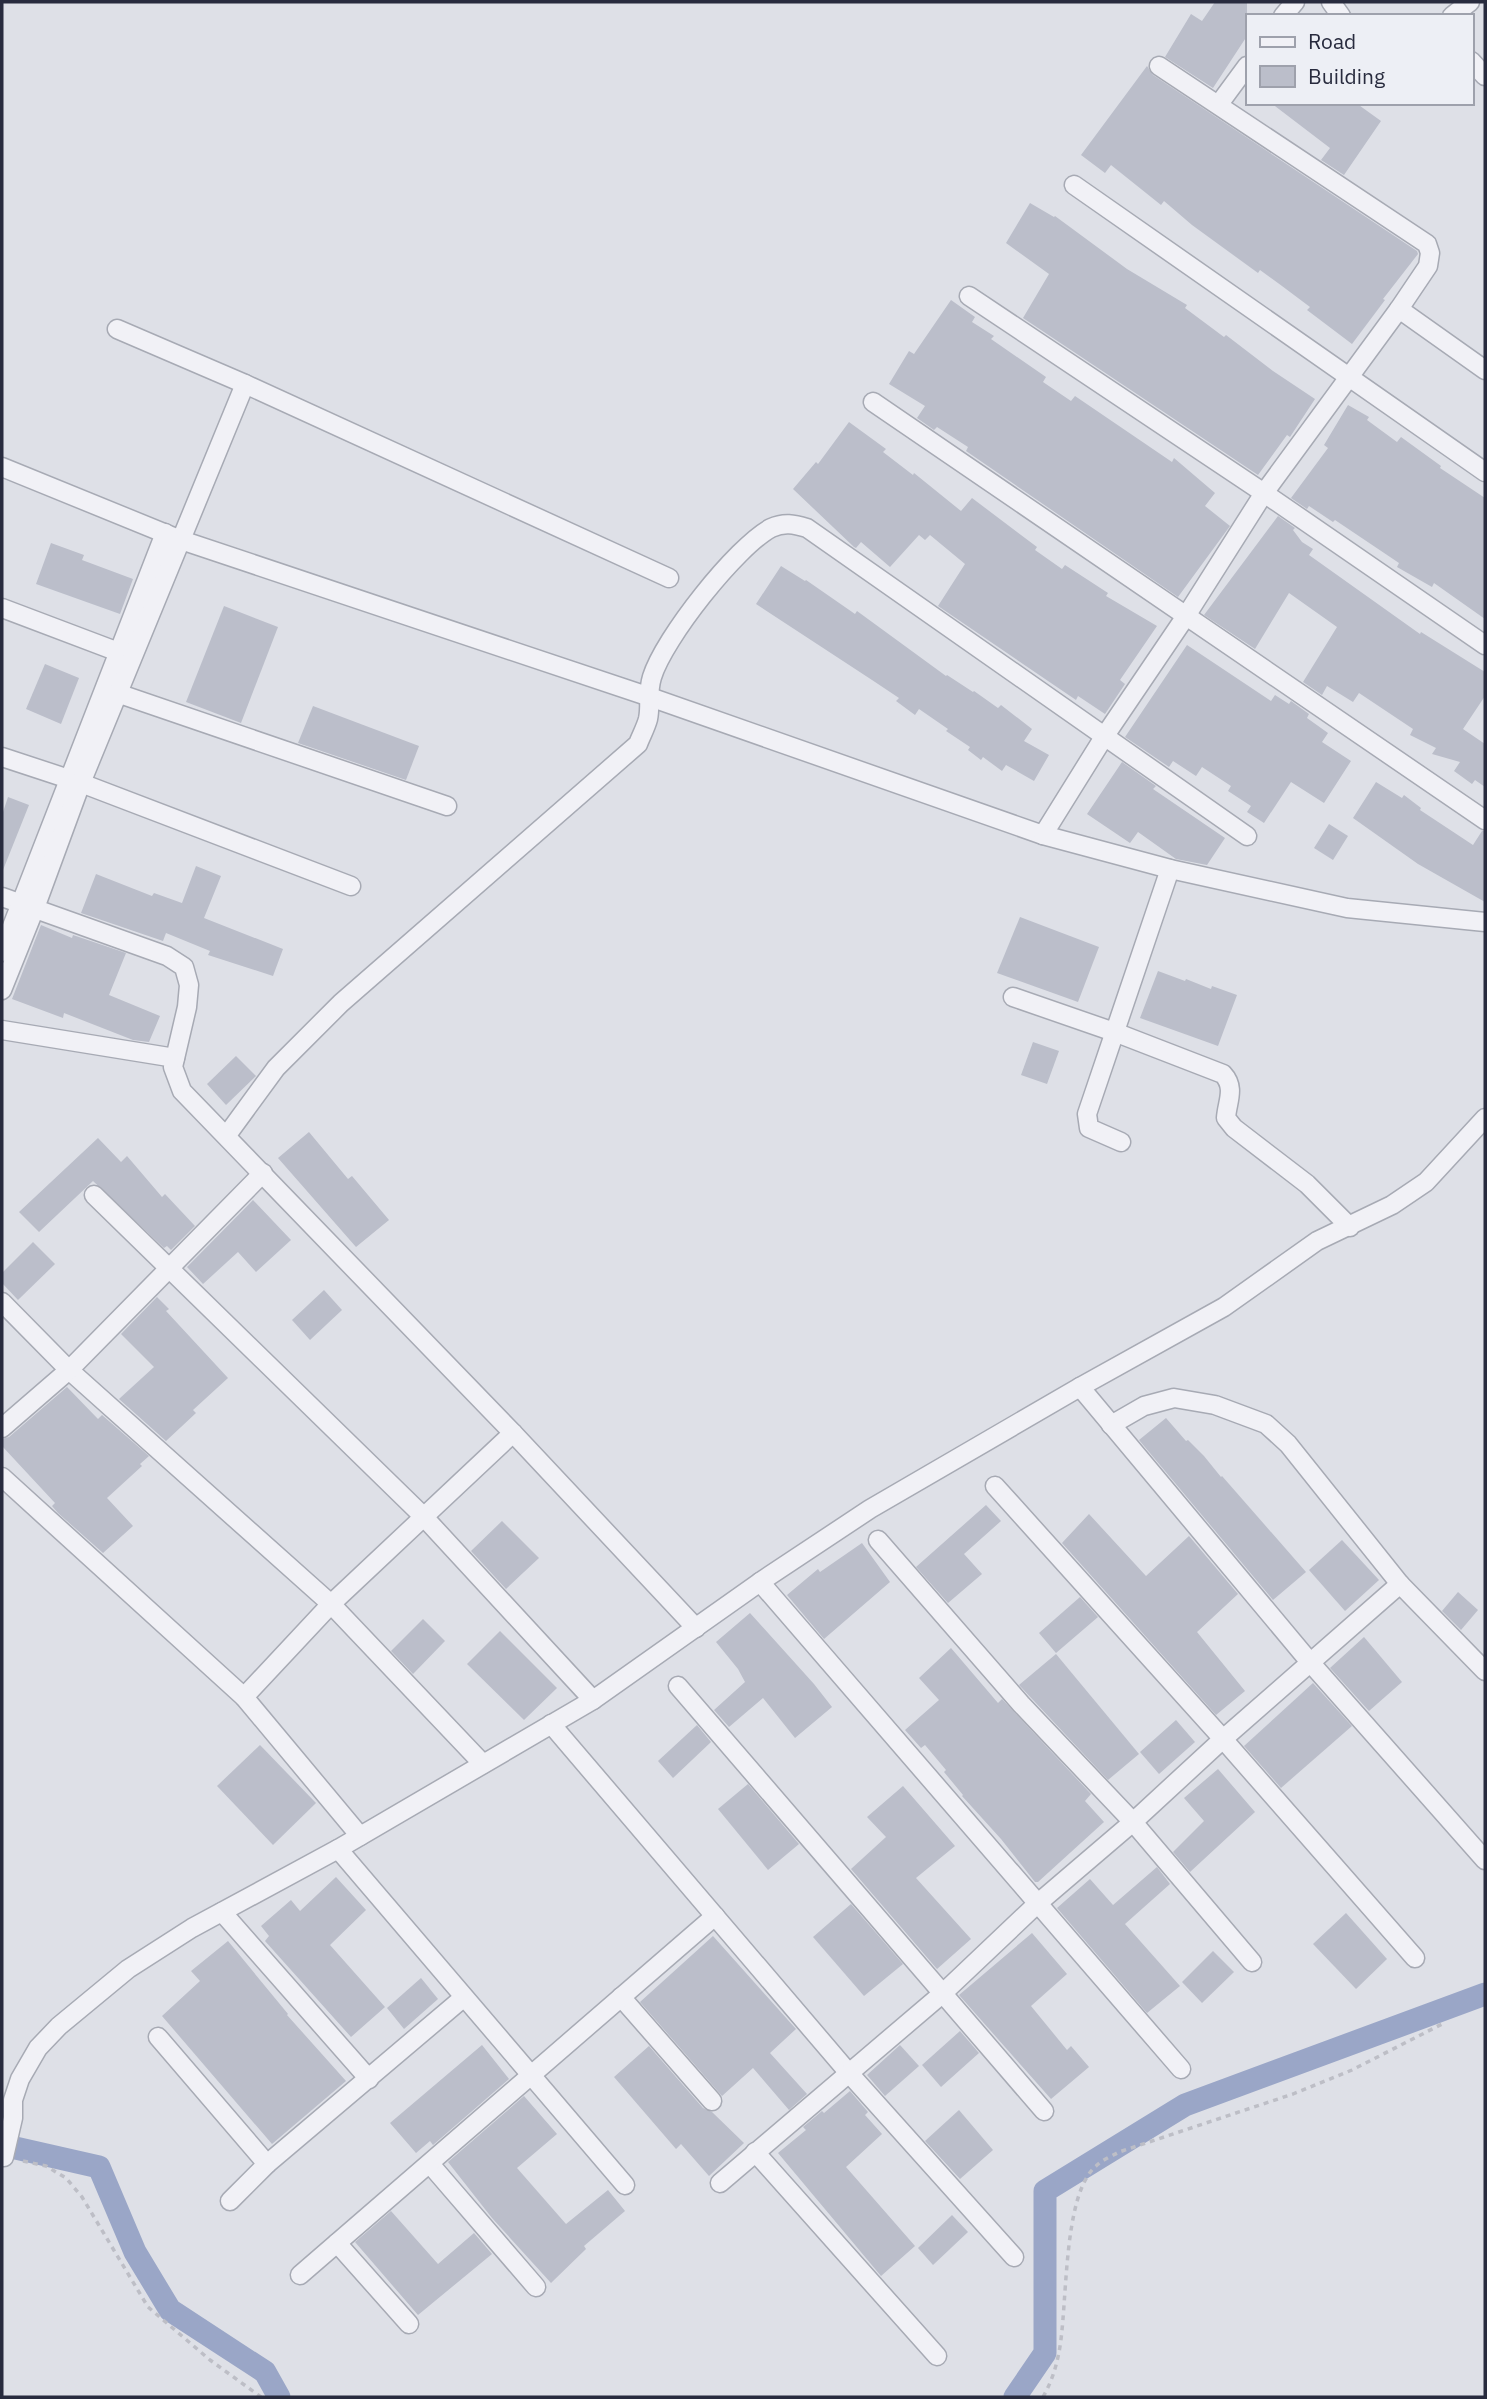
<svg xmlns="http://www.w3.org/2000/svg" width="1487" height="2399" font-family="'IBM Plex Sans',sans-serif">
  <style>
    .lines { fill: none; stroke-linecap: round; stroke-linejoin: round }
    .canal { stroke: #9aa6c7; stroke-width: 23 }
    .building { fill: #bbbeca }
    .street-casing { stroke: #a7aab4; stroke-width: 21 }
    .path { stroke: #bdbec6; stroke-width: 3.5; stroke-dasharray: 5 5; stroke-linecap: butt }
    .street { stroke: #f1f1f6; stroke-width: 18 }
  </style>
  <rect width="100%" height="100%" fill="#dee0e7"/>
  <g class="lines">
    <g class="canal">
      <path d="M2 2145 99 2167 135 2252 170 2310 265 2372 279 2397"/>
      <path d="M1015 2397 1045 2353V2191L1185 2105 1485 1994"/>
    </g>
  </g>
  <g class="building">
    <path d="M1215 2H1247V36L1213 88 1165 57 1191 14 1202 21Z"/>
    <path d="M1147 66 1153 75 1417 251 1418 254 1383 299 1385 300 1352 344 1307 310 1310 307 1282 286 1260 270 1258 273 1192 225 1164 201 1161 205 1111 165 1105 173 1081 155Z"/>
    <path d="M1271 103H1356L1381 121 1344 175 1321 160 1330 148Z"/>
    <path d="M1030 203 1054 217 1055 216 1127 269 1187 305 1185 308 1224 337 1226 335 1273 371 1315 399 1290 437 1287 435 1258 475 1023 318 1049 274 1006 243Z"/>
    <path d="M951 300 975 317 972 322 994 336 991 339 1046 377 1043 382 1071 401 1075 396 1172 462 1174 458 1215 493 1205 506 1230 526 1178 597 966 451 968 447 937 427 934 430 917 418 925 406 889 384 909 351 914 354Z"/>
    <path d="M1348 405 1369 417 1367 420 1397 442 1401 437 1441 466 1440 468 1485 498V619L1434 583 1432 587 1397 567 1399 563 1335 520 1333 522 1309 506 1307 509 1291 498 1328 448 1324 445Z"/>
    <path d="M849 422 886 449 883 452 913 475 914 473 961 511 972 498 1037 547 1035 550 1062 569 1065 565 1108 593 1106 596 1157 626 1120 680 1125 684 1105 714 1078 696 1076 700 938 606 965 564 930 535 925 540 919 535 890 567 861 542 856 548 854 547 793 489 816 462 818 464Z"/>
    <path d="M1278 516 1295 528 1293 530 1302 542 1313 549 1309 555 1420 634 1421 632 1485 672V696L1463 729 1485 744V787L1475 780 1472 784 1454 771 1460 762 1432 754 1436 748 1410 735 1413 729 1359 693 1353 702 1327 686 1322 695 1303 682 1337 627 1289 593 1255 649 1204 615Z"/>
    <path d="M51 543 84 555 82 560 133 579 120 614 36 584Z"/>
    <path d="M781 566 805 581 806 580 855 614 857 611 946 676 947 675 973 692 974 691 998 708 1001 705 1032 729 1024 741 1049 755 1034 781 1006 765 1002 771 983 757 981 760 968 750 970 747 946 731 948 729 919 709 915 715 896 701 899 698 872 680 756 604Z"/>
    <path d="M224 606 278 627 241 723 186 702Z"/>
    <path d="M1187 645 1271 701 1275 695 1289 704 1291 701 1309 714 1307 718 1328 733 1322 742 1351 761 1324 803 1291 782 1264 823 1247 812 1251 806 1228 791 1231 786 1202 767 1196 776 1173 761 1169 767 1125 737Z"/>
    <path d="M45 664 79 678 61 724 26 709Z"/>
    <path d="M313 706 419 746 406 780 298 743Z"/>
    <path d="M1122 762 1156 786 1153 789 1225 838 1207 865 1176 859 1138 832 1130 843 1087 814Z"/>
    <path d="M1376 782 1402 798 1404 795 1421 808 1420 810 1473 845 1482 831H1485V902L1418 864 1353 818Z"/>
    <path d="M8 797 29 805 3 870 2 815Z"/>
    <path d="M1329 824 1348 836 1333 860 1314 848Z"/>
    <path d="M196 866 221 876 204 918 283 949 273 976 208 955 210 951 166 933 163 941 81 913 96 874 152 896 154 893 182 903Z"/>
    <path d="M1020 917 1099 947 1078 1002 997 973Z"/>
    <path d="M41 925 72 938 73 935 126 953 109 995 160 1016 149 1042 133 1040 64 1013 63 1018 12 999Z"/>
    <path d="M1158 971 1185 981 1186 979 1211 989 1212 986 1237 995 1218 1046 1140 1018Z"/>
    <path d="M1033 1042 1059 1051 1047 1084 1021 1075Z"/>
    <path d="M236 1056 256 1076 226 1105 207 1084Z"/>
    <path d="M309 1132 348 1179 352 1176 389 1220 356 1247 278 1158Z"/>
    <path d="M98 1138 121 1162 127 1156 162 1197 165 1194 195 1226 171 1250 167 1246 164 1248 93 1181 39 1232 19 1212Z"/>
    <path d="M253 1200 291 1240 256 1272 238 1252 203 1284 187 1267Z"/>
    <path d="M33 1242 55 1264 18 1300 2 1283V1273Z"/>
    <path d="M324 1290 342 1310 310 1340 292 1320Z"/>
    <path d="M157 1297 169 1309 166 1311 228 1378 193 1410 196 1413 166 1441 119 1399 154 1367 121 1334Z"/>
    <path d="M67 1387 98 1419 102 1415 149 1456 140 1464 142 1466 107 1498 133 1526 103 1553 58 1513 52 1506 55 1503 2 1446V1439L9 1437Z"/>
    <path d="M1166 1418 1186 1441 1188 1440 1204 1456 1221 1477 1222 1476 1306 1572 1273 1600 1139 1440Z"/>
    <path d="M986 1505 1001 1521 964 1554 982 1574 948 1603 916 1567Z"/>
    <path d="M1089 1514 1146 1576 1189 1536 1238 1594 1197 1632 1245 1691 1216 1715 1062 1543Z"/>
    <path d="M502 1521 539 1558 506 1589 471 1551Z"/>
    <path d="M1342 1540 1379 1580 1345 1611 1309 1570Z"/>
    <path d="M862 1543 890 1582 824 1639 787 1595 818 1569 820 1572Z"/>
    <path d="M1458 1592 1478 1610 1461 1630 1442 1611Z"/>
    <path d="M1080 1597 1098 1617 1056 1653 1039 1633Z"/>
    <path d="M750 1613 814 1684 832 1707 795 1738 763 1698 729 1727 714 1710 745 1682 738 1669 716 1642Z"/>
    <path d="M423 1619 445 1641 413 1674 391 1651Z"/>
    <path d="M500 1631 557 1688 524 1720 467 1664Z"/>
    <path d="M1364 1637 1402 1682 1369 1711 1330 1668Z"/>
    <path d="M951 1648 998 1703 1002 1699 1091 1794 1085 1801 1104 1822 1038 1882H1035L1001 1839 962 1796 963 1795 944 1772 946 1770 925 1745 921 1748 905 1730 939 1700 919 1678Z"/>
    <path d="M1056 1654 1139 1754 1108 1780 1019 1685Z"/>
    <path d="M1313 1683 1352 1726 1281 1788 1244 1746Z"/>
    <path d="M1176 1720 1195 1742 1159 1774 1140 1752Z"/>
    <path d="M697 1725 711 1742 673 1778 658 1761Z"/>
    <path d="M260 1745 316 1803 273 1845 217 1786Z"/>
    <path d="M1218 1769 1255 1812 1190 1872 1173 1852 1204 1821 1184 1798Z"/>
    <path d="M748 1784 799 1844 768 1870 718 1809Z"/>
    <path d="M903 1786 955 1846 916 1878 971 1939 937 1969 851 1869 886 1837 867 1817Z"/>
    <path d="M1157 1867 1170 1884 1125 1924 1180 1986 1147 2013 1057 1908 1090 1879 1113 1905Z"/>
    <path d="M336 1877 366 1910 330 1945 385 2007 351 2037 265 1941 269 1936 261 1926 291 1900 300 1911Z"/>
    <path d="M851 1904 903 1964 864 1996 813 1937Z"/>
    <path d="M1346 1913 1387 1959 1356 1989 1313 1944Z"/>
    <path d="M1032 1933 1067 1974 1031 2006 1067 2050 1071 2046 1089 2067 1051 2099 959 1995Z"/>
    <path d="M713 1936 796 2029 770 2053 807 2094 789 2110 753 2068 722 2096 640 2002Z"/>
    <path d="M228 1941 288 2014 287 2015 346 2081 272 2144 162 2016 200 1981 191 1971Z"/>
    <path d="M1213 1951 1234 1972 1202 2003 1182 1982Z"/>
    <path d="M421 1978 438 1999 404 2029 387 2008Z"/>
    <path d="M960 2031 979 2053 941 2087 922 2065Z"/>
    <path d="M482 2045 509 2079 433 2145 430 2141 416 2153 390 2123Z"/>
    <path d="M900 2045 919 2066 885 2096 867 2075Z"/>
    <path d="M649 2046 703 2108 712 2112 744 2143 709 2176 681 2144 676 2149 614 2077Z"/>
    <path d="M850 2091 868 2112 865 2115 882 2134 846 2167 915 2246 881 2276 778 2153 806 2130 803 2127 822 2111 824 2113Z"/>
    <path d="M524 2096 557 2134 517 2168 566 2224 608 2190 625 2211 584 2246 586 2249 551 2283 492 2218 448 2162Z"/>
    <path d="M959 2110 993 2150 960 2179 925 2141Z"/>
    <path d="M391 2211 438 2264 474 2233 492 2254 418 2315 355 2242Z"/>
    <path d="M952 2215 968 2232 933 2265 918 2248Z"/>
  </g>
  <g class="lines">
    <defs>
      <g id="street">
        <path d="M1331 2 1341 16"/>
        <path d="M1283 16 1295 2"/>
        <path d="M1452 16 1470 2"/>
        <path d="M1471 61 1485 76"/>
        <path d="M1219 104 1247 66"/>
        <path d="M1074 185 1485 472"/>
        <path d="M969 296 1264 493 1485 645"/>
        <path d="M1399 309 1485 370"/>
        <path d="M117 329 245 384 669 578"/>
        <path d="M873 402 1485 820"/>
        <path d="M2 467 181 540 647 696 1043 835 1170 869 1347 908 1485 922"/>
        <path d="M2 608 129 656"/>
        <path d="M117 693 447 806"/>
        <path d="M2 757 81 783 351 886"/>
        <path d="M1043 835 1104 737 1186 616 1264 493 1399 309 1428 266 1430 253 1427 244 1159 66"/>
        <path d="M2 897 167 956 184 967 189 985 187 1007 173 1067 182 1091 513 1433 696 1628"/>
        <path d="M2 952 165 533"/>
        <path d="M2 990 35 908 81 783 245 384"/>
        <path d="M1013 997 1117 1033 1223 1074C1236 1088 1227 1102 1226 1118L1234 1128 1307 1184 1350 1227"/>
        <path d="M2 1030 175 1058"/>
        <path d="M227 1135 276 1068 341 1003 638 744C641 736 646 727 648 719 651 705 647 693 652 677 664 638 736 547 771 528 784 522 794 524 807 528L1247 836"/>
        <path d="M1121 1142 1089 1128 1087 1114 1170 869"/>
        <path d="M94 1195 423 1516 593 1700"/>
        <path d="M2 1302 69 1370 331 1604 483 1764"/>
        <path d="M1080 1387 1309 1661 1485 1860"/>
        <path d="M1111 1425 1144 1406 1174 1398 1215 1405 1266 1424 1288 1444 1400 1584 1485 1671"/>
        <path d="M2 1428 69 1370 263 1173"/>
        <path d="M2 1477 244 1697 360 1836"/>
        <path d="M995 1486 1223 1739 1415 1958"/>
        <path d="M878 1540 1021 1704 1133 1822 1252 1962"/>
        <path d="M760 1582 1181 2069"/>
        <path d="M678 1686 1044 2111"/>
        <path d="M244 1697 331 1604 513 1433"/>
        <path d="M551 1724 848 2072 1014 2257"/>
        <path d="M338 1849 625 2185"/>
        <path d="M222 1912 369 2079"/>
        <path d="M621 1997 712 2101"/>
        <path d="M158 2037 267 2164 463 1998"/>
        <path d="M755 2152 937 2356"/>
        <path d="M2 2157H4L13 2118V2100L20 2079 38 2048 59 2026 128 1969 192 1928 338 1849 593 1700 760 1582 870 1509 1080 1387 1224 1307 1317 1241 1392 1205 1426 1182 1485 1118"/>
        <path d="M430 2164 536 2287"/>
        <path d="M720 2183 942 1994 1037 1904 1133 1822 1223 1739 1400 1584"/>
        <path d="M230 2201 267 2164"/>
        <path d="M337 2243 409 2324"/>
        <path d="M300 2275 715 1916"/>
      </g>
    </defs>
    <use href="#street" class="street-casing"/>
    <g class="path">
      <path d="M23 2161 46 2166 66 2178 82 2197 148 2307 210 2360 261 2397"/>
      <path d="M1043 2397C1051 2383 1056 2368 1059 2352 1068 2307 1062 2195 1096 2166 1102 2160 1112 2156 1119 2152L1293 2094 1352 2070 1444 2023"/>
    </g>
    <use href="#street" class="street"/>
  </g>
  <rect width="1487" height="2399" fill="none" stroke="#282b3e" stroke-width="7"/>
  <rect x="1246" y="14" width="228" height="91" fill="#edeff5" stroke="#9ea1ac" stroke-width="2"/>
  <rect x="1260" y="37" width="35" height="10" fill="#f1f1f6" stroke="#9ea1ac" stroke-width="2"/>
  <text x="1308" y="49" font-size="21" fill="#282b3e">Road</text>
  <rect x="1260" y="66" width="35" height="21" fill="#bbbeca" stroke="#9ea1ac" stroke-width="2"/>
  <text x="1308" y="84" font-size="21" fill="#282b3e">Building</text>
</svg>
